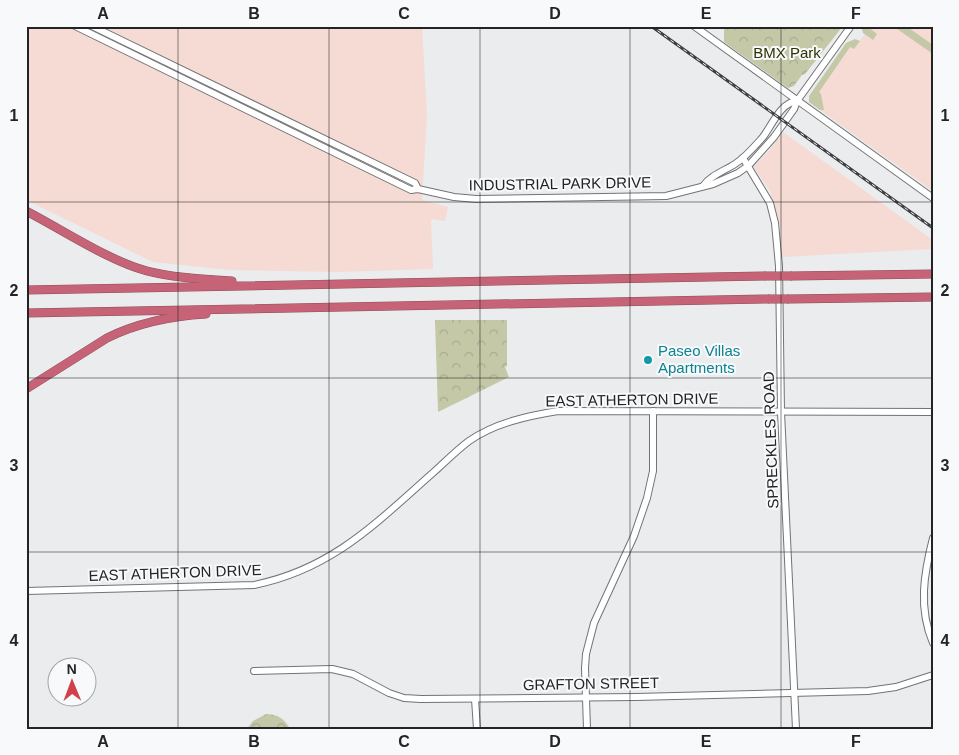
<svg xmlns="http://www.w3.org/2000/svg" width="959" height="755" font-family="Arial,sans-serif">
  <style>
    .industrial { fill: #f5dbd4 }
    .grass { fill: #c4c8a7 }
    .park { fill: url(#park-crowns) }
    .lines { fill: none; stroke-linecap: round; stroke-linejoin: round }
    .secondary-casing { stroke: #717375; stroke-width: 8 }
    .highway-casing { stroke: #8d4d5a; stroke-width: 9 }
    .secondary { stroke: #fff; stroke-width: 6 }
    .highway { stroke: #c66377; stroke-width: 8 }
    .rail-casing { stroke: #3e3e40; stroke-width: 3 }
    .rail { stroke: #f7f9fb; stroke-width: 1; stroke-dasharray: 4; stroke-linecap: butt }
    .highway-bridge-casing { stroke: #8d4d5a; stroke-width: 9; stroke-linecap: butt }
    .highway-bridge { stroke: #c66377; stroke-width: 8 }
    .grid { fill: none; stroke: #242425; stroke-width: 1; stroke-opacity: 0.55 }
    .culture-dot { fill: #0f9aa8; stroke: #f7f9fb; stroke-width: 2 }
    .labels { text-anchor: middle; stroke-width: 4; stroke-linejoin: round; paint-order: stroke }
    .park-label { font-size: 15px; fill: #2e3100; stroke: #f7f9fb }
    .street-label { font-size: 15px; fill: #242425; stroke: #f7f9fb }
    .culture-label { font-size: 15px; fill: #0d838f; stroke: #f7f9fb; text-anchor: start }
    .neatline { fill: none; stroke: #242425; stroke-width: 2 }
    .grid-label { font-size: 16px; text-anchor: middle; font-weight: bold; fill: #242425 }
  </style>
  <defs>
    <pattern id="park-crowns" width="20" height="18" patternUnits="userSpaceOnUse" patternTransform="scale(1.25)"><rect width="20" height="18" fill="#c4c8a7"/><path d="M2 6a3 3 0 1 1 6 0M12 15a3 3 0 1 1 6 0" fill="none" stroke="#a8ac90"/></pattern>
  </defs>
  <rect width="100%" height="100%" fill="#eaecee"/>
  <g class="industrial">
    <path d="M26 26H422L427 115 422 200 448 207 445 221 431 219 433 269 339 272 229 270 153 262 26 200Z"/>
    <path d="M867 26H933V191L820 110H823L818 92 850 46 854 49 865 34 872 40 876 34Z"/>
    <path d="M783 132 933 240V249L782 257 781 230 770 191 753 166 768 152Z"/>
  </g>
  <g class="grass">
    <path d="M861 26H867L877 34 873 40 863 33Z"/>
    <path d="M893 26H906L933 45V54Z"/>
    <path d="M855 39 860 41 854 49 850 47 819 92 821 94 824 110H820L809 102V96L846 43Z"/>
  </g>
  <g class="park">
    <path d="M724 26H843L805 74 802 75 794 86 788 88 724 42Z"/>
    <path d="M435 320H507V366L505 367 509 377 438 412Z"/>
    <path d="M266 714C277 714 285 719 290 729H247L253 721Z"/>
  </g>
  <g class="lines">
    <defs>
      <g id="secondary">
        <path d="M75 26 411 190 418 189 454 197 476 199 666 196 713 184 738 173 748 166 774 137 794 109 797 101 851 26"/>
        <path d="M92 26 415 183 418 189"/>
        <path d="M694 26 933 198"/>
        <path d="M743 158 770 203 775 223 779 266 781 412 796 729"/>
        <path d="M703 186C711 175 724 171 735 164 746 157 755 146 763 137 772 125 781 102 797 101"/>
        <path d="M933 538C924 573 918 608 933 643"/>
        <path d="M26 591 254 585C333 569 377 522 435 471 446 461 457 450 469 441 495 423 527 416 558 411L933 412"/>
        <path d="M254 671 332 669 353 674 389 693 404 698 421 699 636 697 868 691 896 687 933 675"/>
        <path d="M475 699 477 729"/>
        <path d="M587 729 585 668 586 654 594 623 634 536 647 498 653 471V411"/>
      </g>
      <g id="highway">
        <path d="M26 211C63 230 109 261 147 271 175 278 203 279 232 281"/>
        <path d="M792 276 933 274"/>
        <path d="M26 290 764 276"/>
        <path d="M789 299 933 297"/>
        <path d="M26 313 768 299"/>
        <path d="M26 389 107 338C139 322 171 316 206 314"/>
      </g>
    </defs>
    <use href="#secondary" class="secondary-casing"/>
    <use href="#highway" class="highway-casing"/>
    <use href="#secondary" class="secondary"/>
    <use href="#highway" class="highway"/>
    <defs>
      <path id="rail" d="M651 26 933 228"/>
    </defs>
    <use href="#rail" class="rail-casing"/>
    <use href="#rail" class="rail"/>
    <defs>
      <g id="highway-bridge">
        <path d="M764 276H792"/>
        <path d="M768 299H789"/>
      </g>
    </defs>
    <use href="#highway-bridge" class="highway-bridge-casing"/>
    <use href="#highway-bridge" class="highway-bridge"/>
  </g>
  <path class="grid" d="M178 26V729M329 26V729M480 26V729M630 26V729M781 26V729M26 202H933M26 378H933M26 552H933"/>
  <circle class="culture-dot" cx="648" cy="360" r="5"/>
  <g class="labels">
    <g class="park-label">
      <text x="787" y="58">BMX Park</text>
    </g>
    <g class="street-label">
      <text transform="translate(560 184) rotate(-1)" y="5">INDUSTRIAL PARK DRIVE</text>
      <text transform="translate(632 400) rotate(-1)" y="5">EAST ATHERTON DRIVE</text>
      <text transform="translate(771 440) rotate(-92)" y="5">SPRECKLES ROAD</text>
      <text transform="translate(175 573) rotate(-2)" y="5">EAST ATHERTON DRIVE</text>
      <text transform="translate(591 684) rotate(-1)" y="5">GRAFTON STREET</text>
    </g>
    <g class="culture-label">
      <text x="658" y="356">Paseo Villas<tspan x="658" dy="17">Apartments</tspan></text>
    </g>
  </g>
  <rect width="959" height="755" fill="none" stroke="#f7f9fb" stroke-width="55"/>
  <g transform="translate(72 682) rotate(359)"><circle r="24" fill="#f7f9fb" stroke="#a3a4a5"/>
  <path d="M0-4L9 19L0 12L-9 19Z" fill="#d1414b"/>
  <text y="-8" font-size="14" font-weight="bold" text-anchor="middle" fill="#242425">N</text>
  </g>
  <rect x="28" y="28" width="904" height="700" class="neatline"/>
  <g class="grid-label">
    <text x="103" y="19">A</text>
    <text x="254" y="19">B</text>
    <text x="404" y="19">C</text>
    <text x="555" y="19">D</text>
    <text x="706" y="19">E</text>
    <text x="856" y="19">F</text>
    <text x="14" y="121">1</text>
    <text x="945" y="121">1</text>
    <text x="14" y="296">2</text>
    <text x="945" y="296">2</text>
    <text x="14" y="471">3</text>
    <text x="945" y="471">3</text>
    <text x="14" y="646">4</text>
    <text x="945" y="646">4</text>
    <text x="103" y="747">A</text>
    <text x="254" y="747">B</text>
    <text x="404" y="747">C</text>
    <text x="555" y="747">D</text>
    <text x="706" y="747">E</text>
    <text x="856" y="747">F</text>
  </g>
</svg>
